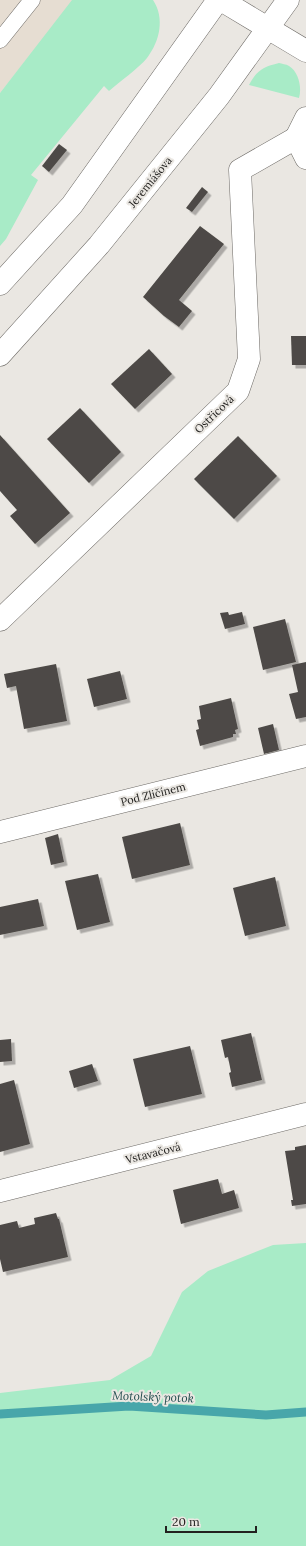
<svg xmlns="http://www.w3.org/2000/svg" width="306" height="1546" font-family="Lora,serif">
  <style>
    .built { fill: #e6ddd2 }
    .green { fill: #a8ebc7 }
    .lines { fill: none; stroke-linecap: round; stroke-linejoin: round }
    .stream { stroke: #48a6aa; stroke-width: 9 }
    .building { fill: #4d4a46; filter: url(#shadow) }
    .service-casing { stroke: #6c6965; stroke-width: 17 }
    .minor-casing { stroke: #6c6965; stroke-width: 23 }
    .tertiary-casing { stroke: #6c6965; stroke-width: 23 }
    .secondary-casing { stroke: #6c6965; stroke-width: 23 }
    .service { stroke: #fff; stroke-width: 16 }
    .minor { stroke: #fff; stroke-width: 22 }
    .tertiary { stroke: #fff; stroke-width: 22 }
    .secondary { stroke: #fff; stroke-width: 22 }
    .labels { text-anchor: middle; stroke-width: 4; stroke-linejoin: round; paint-order: stroke }
    .street-label { font-size: 11px; fill: #22211f; stroke: #eae7e2 }
    .water-label { font-size: 12px; font-style: italic; fill: #1f4a4c; stroke: #eae7e2 }
  </style>
  <defs>
    <filter id="shadow"><feDropShadow dx="3.5" dy="3.5" stdDeviation="0" flood-color="#0004"/></filter>
  </defs>
  <rect width="100%" height="100%" fill="#eae7e2"/>
  <path class="built" d="M0 0H73L0 93Z"/>
  <g class="green">
    <path d="M72 0H153C165 18 160 41 147 58 139 68 119 82 109 91L104 86 31 175 38 180 6 239 0 246V93Z"/>
    <path d="M279 63C282 64 286 64 289 66 299 72 302 88 299 98L249 85C257 70 263 67 279 63Z"/>
    <path d="M306 1243V1546H0V1393L110 1380 151 1356 182 1292 208 1271 273 1245Z"/>
  </g>
  <g class="lines">
    <path class="stream" d="M0 1414 129 1406 266 1415 306 1412"/>
  </g>
  <g class="building">
    <path d="M59 144 67 150 49 172 42 166Z"/>
    <path d="M202 187 208 192 192 212 186 208Z"/>
    <path d="M200 226 224 244 179 300 192 311 179 327 164 316 143 297Z"/>
    <path d="M291 336H306V365H292Z"/>
    <path d="M149 349 172 374 135 409 111 384Z"/>
    <path d="M80 408 121 452 89 483 47 439Z"/>
    <path d="M0 435 70 513 35 544 10 516 17 510 0 491Z"/>
    <path d="M238 436 277 476 234 519 194 479Z"/>
    <path d="M228 612 229 615 242 612 245 624 225 629 220 613Z"/>
    <path d="M285 619 296 662 263 670 253 627Z"/>
    <path d="M306 662V717L296 719 289 694 298 692 292 665Z"/>
    <path d="M56 664 67 721 24 729 16 686 7 688 4 674Z"/>
    <path d="M120 671 127 699 94 707 87 679Z"/>
    <path d="M231 698 238 729 235 730 236 734H233V737L200 746 196 730 199 729 197 720 201 719 199 706Z"/>
    <path d="M273 724 279 750 264 754 258 728Z"/>
    <path d="M180 823 190 865 132 879 122 837Z"/>
    <path d="M58 834 64 862 51 865 45 838Z"/>
    <path d="M98 874 110 922 77 930 65 881Z"/>
    <path d="M275 877 286 926 245 936 233 888Z"/>
    <path d="M38 899 44 926 0 935V907Z"/>
    <path d="M251 1033 262 1080 232 1087 229 1073 231 1072 228 1057 225 1058 221 1040Z"/>
    <path d="M11 1039 12 1061 0 1062V1040Z"/>
    <path d="M190 1046 202 1094 145 1107 133 1059Z"/>
    <path d="M92 1064 98 1081 74 1088 69 1071Z"/>
    <path d="M14 1080 30 1144 0 1152V1084Z"/>
    <path d="M306 1145V1204L292 1206 291 1200H293L285 1151 295 1150V1147Z"/>
    <path d="M218 1179 222 1194 234 1190 239 1208 181 1224 173 1190Z"/>
    <path d="M56 1213 58 1219H59L68 1257 3 1272 0 1259V1225L17 1221 19 1228 35 1224 34 1218Z"/>
  </g>
  <g class="lines">
    <defs>
      <path id="service" d="M0 40 32 0"/>
      <g id="minor">
        <path d="M306 118 296 138 306 158"/>
        <path d="M0 620 238 391 249 359 240 170 296 138"/>
        <path d="M0 832 306 756"/>
        <path d="M0 1191 306 1114"/>
      </g>
      <path id="tertiary" d="M221 0 306 51"/>
      <g id="secondary">
        <path d="M0 284 72 205 218 0"/>
        <path d="M0 355 99 245 219 96 288 0"/>
      </g>
    </defs>
    <use href="#service" class="service-casing"/>
    <use href="#minor" class="minor-casing"/>
    <use href="#tertiary" class="tertiary-casing"/>
    <use href="#secondary" class="secondary-casing"/>
    <use href="#service" class="service"/>
    <use href="#minor" class="minor"/>
    <use href="#tertiary" class="tertiary"/>
    <use href="#secondary" class="secondary"/>
  </g>
  <g class="labels">
    <g class="street-label">
      <text transform="translate(150 182) rotate(-51)" y="4">Jeremiášova</text>
      <text transform="translate(214 414) rotate(-44)" y="4">Ostřicová</text>
      <text transform="translate(153 794) rotate(-14)" y="4">Pod Zličínem</text>
      <text transform="translate(153 1153) rotate(-14)" y="4">Vstavačová</text>
    </g>
    <g class="water-label">
      <text transform="translate(153 1397) rotate(2)" y="4">Motolský potok</text>
    </g>
  </g>
  <path d="M166 1526v6h90v-6" fill="none" stroke="#22211f" stroke-width="2"/>
  <text x="172" y="1526" font-size="12" fill="#22211f" stroke="#eae7e2" stroke-width="3" paint-order="stroke">20 m</text>
</svg>
